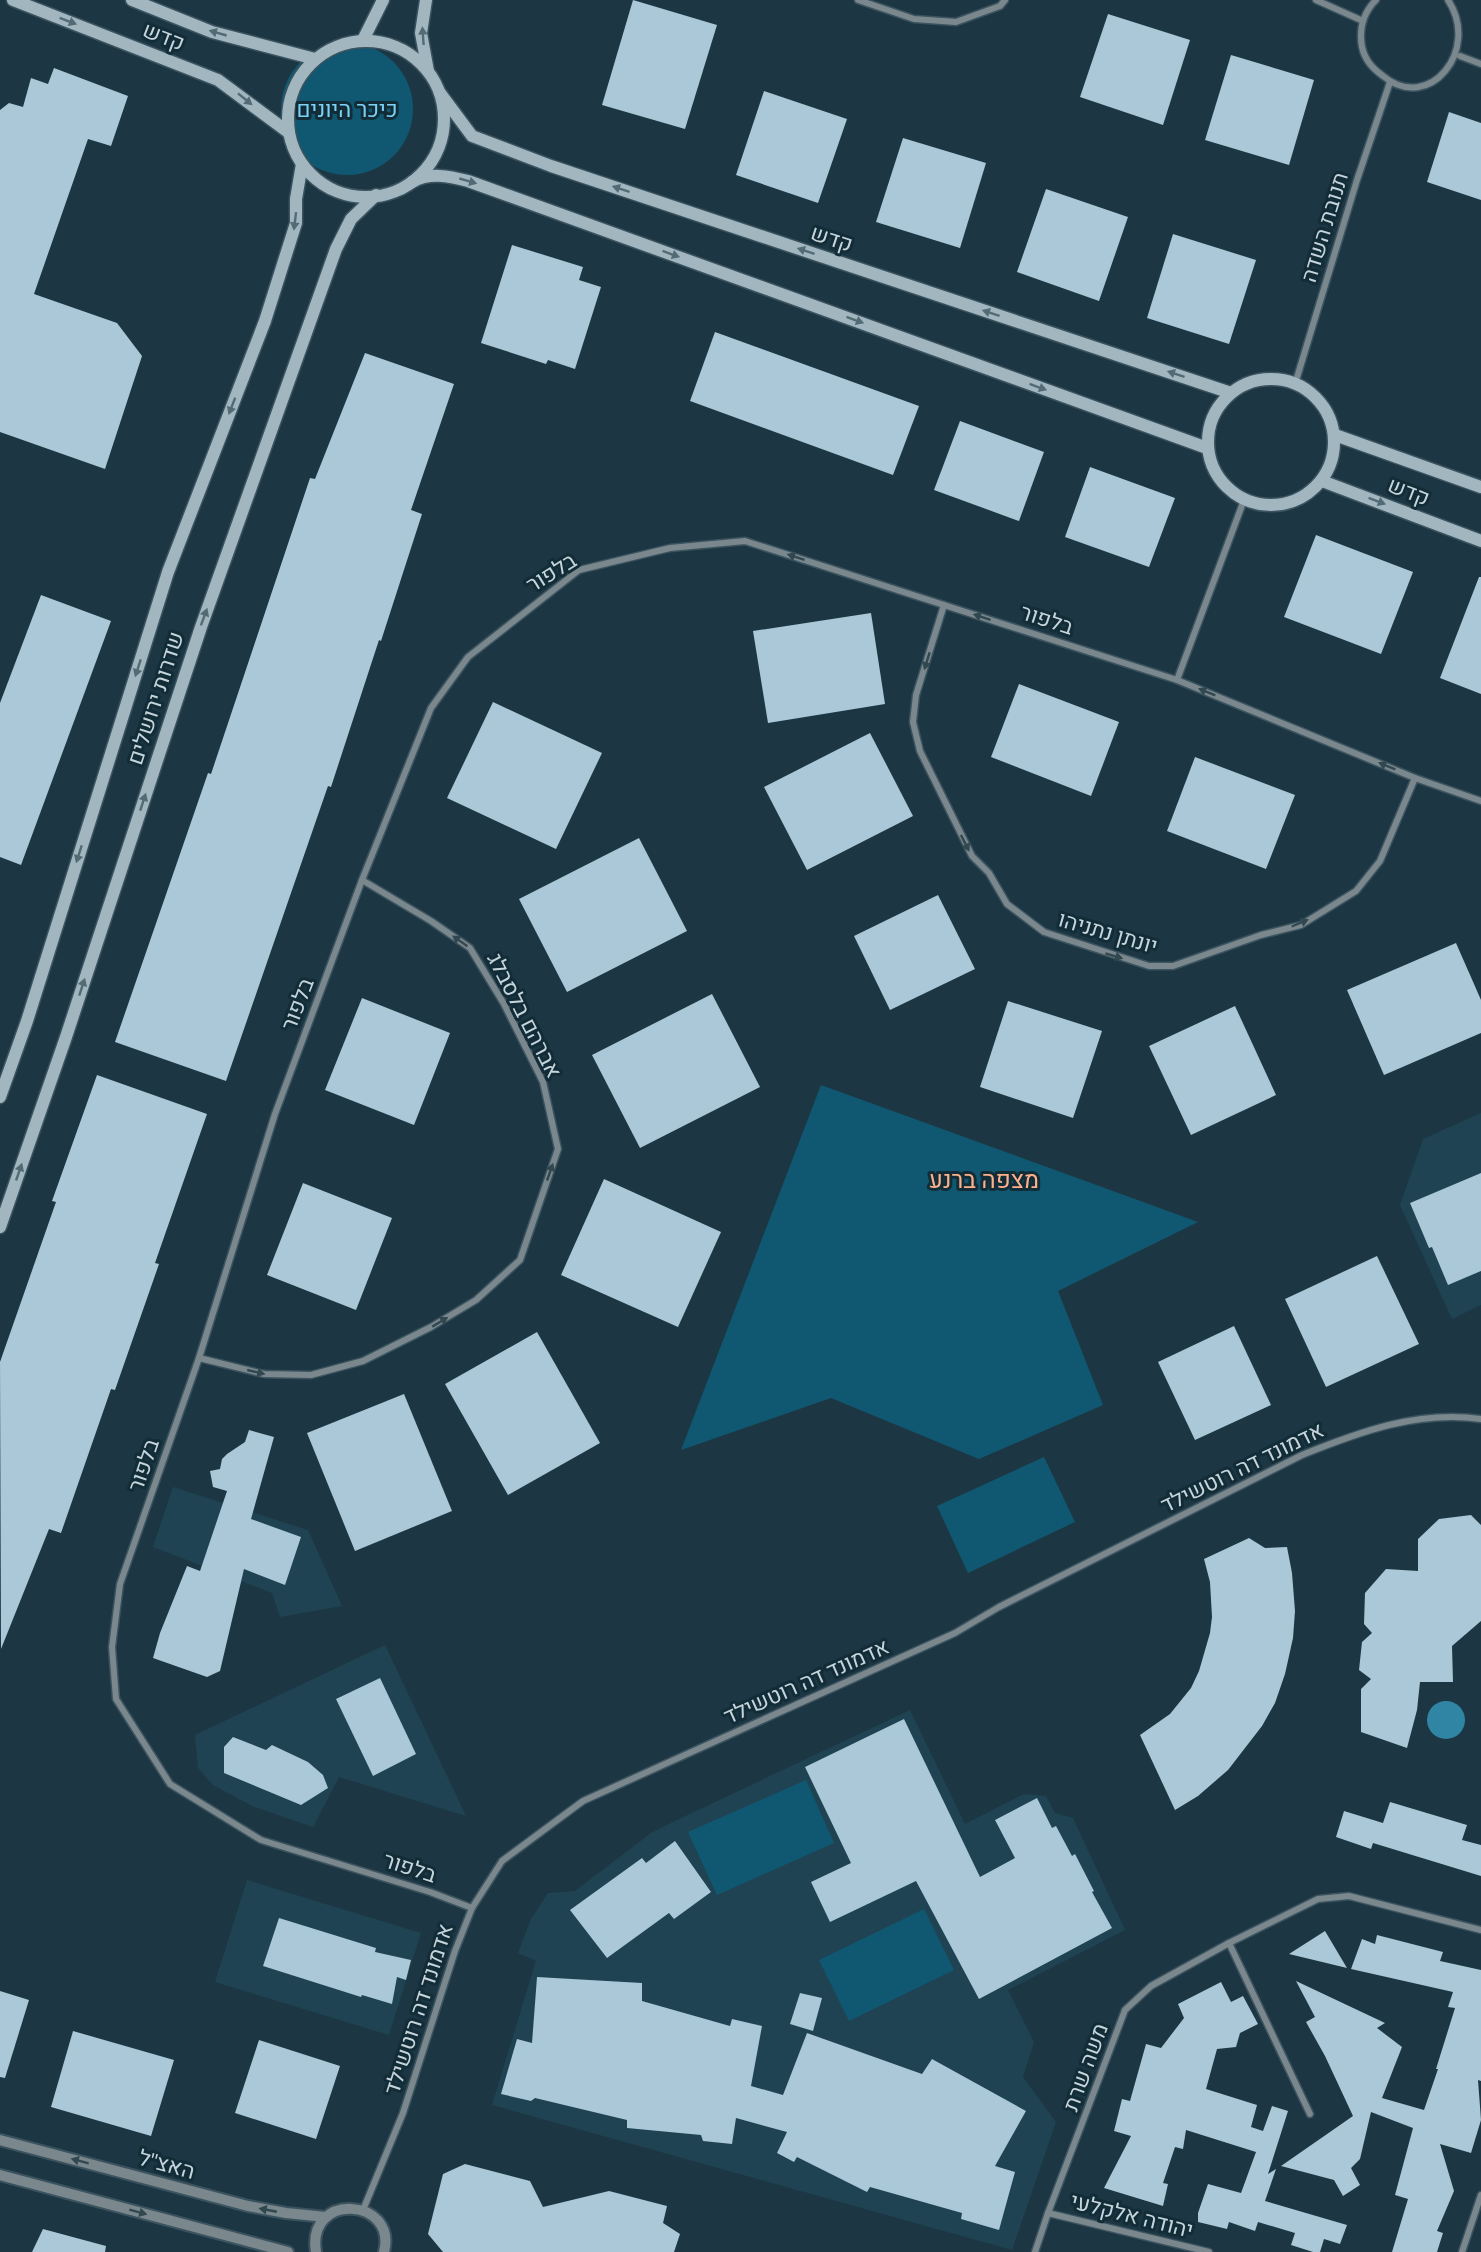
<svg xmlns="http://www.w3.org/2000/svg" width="1481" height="2252" font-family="Karla,Heebo,sans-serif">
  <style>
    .built { fill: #1f4352 }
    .green { fill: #105871 }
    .water { fill: #3085a5 }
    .building { fill: #aac8d7 }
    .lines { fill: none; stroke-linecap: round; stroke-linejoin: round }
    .minor-casing { stroke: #3b535f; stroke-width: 9 }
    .tertiary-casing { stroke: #3b535f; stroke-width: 14 }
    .secondary-casing { stroke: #3b535f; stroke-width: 15 }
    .minor { stroke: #7a878c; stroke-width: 6 }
    .tertiary { stroke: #7a878c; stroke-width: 10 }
    .secondary { stroke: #a1b6bf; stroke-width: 12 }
    .oneway { fill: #526b75 }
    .oneway2 { fill: #314851 }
    .labels { text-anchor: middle; stroke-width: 6; stroke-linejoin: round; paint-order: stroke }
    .street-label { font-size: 22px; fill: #c6d5dc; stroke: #122d38 }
    .park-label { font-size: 22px; fill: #7bd2f7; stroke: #122d38 }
    .neighbourhood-label { font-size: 24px; fill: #fbb18c; stroke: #122d38 }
  </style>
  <rect width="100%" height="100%" fill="#1c3743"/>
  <g class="built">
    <path d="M1481 1113V1305L1452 1319 1400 1205 1423 1139Z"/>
    <path d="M173 1487 308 1530 342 1606 280 1617 272 1593 153 1547Z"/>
    <path d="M385 1645 466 1816 339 1777 313 1827 252 1806 213 1785 198 1768 195 1735Z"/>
    <path d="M910 1710 965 1824 1024 1794 1046 1796 1055 1813 1073 1818 1125 1930 1008 1990 1034 2042 1023 2077 1056 2122 1012 2250 492 2105 536 1961 518 1953 531 1919 548 1893 575 1891 651 1833 677 1820Z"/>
    <path d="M247 1880 421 1933 389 2035 215 1982Z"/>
  </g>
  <g class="green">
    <circle cx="347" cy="109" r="66"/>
    <path d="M821 1085 1198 1222 1058 1291 1103 1405 979 1459 831 1398 681 1450Z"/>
    <path d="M1044 1457 1075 1522 968 1573 937 1506Z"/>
    <path d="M806 1780 834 1843 717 1895 688 1832Z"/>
    <path d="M924 1909 954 1970 849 2021 819 1960Z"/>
  </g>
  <circle class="water" cx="1446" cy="1720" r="19"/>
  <g class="building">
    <path d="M633 0 717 25 685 129 602 105Z"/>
    <path d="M1108 14 1190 40 1163 125 1080 97Z"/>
    <path d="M1231 55 1314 80 1289 165 1205 140Z"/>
    <path d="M54 68 128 96 111 146 88 139 34 294 117 323 142 356 105 469 0 432V110L9 103 23 107 31 78 48 84Z"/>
    <path d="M764 91 847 119 818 203 736 175Z"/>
    <path d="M1449 112 1481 123V200L1427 182Z"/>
    <path d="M903 138 986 163 960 248 876 222Z"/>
    <path d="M1046 189 1128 217 1099 301 1017 272Z"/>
    <path d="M1173 234 1256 260 1229 344 1147 318Z"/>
    <path d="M512 245 583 267 579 280 601 287 575 369 548 360 546 364 481 343Z"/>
    <path d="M715 332 919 406 893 475 690 401Z"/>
    <path d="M365 353 454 384 411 510 422 514 381 641 379 640 331 787 328 786 226 1081 115 1042 208 773 211 774 310 478 315 479Z"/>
    <path d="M960 421 1044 452 1019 521 934 490Z"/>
    <path d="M1090 467 1175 498 1149 567 1065 537Z"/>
    <path d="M1316 535 1413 572 1381 654 1284 617Z"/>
    <path d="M1479 577H1481V694L1440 678Z"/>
    <path d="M41 595 111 621 21 865 0 857V703Z"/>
    <path d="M871 613 885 704 768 723 753 631Z"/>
    <path d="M1019 684 1119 722 1091 796 991 757Z"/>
    <path d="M493 702 602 753 556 849 447 798Z"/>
    <path d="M870 733 913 816 807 870 764 787Z"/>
    <path d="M1195 757 1295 795 1266 869 1167 831Z"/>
    <path d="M639 838 687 931 567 992 519 899Z"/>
    <path d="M938 895 975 969 890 1010 854 936Z"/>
    <path d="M1456 943 1481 1000V1033L1384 1075 1347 990Z"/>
    <path d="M712 994 760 1087 640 1148 592 1055Z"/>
    <path d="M362 998 450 1033 414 1125 325 1090Z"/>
    <path d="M1008 1001 1102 1031 1073 1118 980 1087Z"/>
    <path d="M1235 1006 1276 1095 1191 1135 1149 1046Z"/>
    <path d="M97 1075 207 1114 155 1263 159 1264 115 1390 111 1389 61 1533 49 1529 1 1649 0 1362 56 1202 52 1201Z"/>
    <path d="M1481 1173V1271L1448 1285 1432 1247 1429 1248 1410 1203Z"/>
    <path d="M604 1179 721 1232 678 1327 561 1275Z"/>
    <path d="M303 1183 392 1218 356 1310 267 1275Z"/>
    <path d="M1377 1256 1419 1344 1326 1387 1285 1299Z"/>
    <path d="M1234 1326 1271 1405 1195 1440 1158 1362Z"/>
    <path d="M537 1332 600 1443 508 1495 445 1384Z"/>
    <path d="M404 1394 452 1511 355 1551 307 1433Z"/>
    <path d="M249 1430 274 1437 251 1519 301 1537 285 1585 244 1569 220 1671 207 1677 153 1658 160 1633 187 1566 200 1571 227 1491 213 1487 210 1471 220 1469 222 1459 227 1454 245 1442Z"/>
    <path d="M1471 1515 1481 1525V1621L1452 1646 1453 1682H1420L1417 1710 1407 1748 1361 1732V1689L1371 1679 1359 1670 1362 1642 1372 1633 1364 1624 1365 1593 1386 1569 1418 1571V1539L1439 1519Z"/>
    <path d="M1249 1538 1265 1548 1287 1547 1292 1573 1295 1611 1293 1638 1285 1674 1275 1703 1262 1726 1228 1770 1198 1796 1175 1810 1140 1735 1170 1714 1191 1688 1199 1671 1210 1633 1212 1617 1210 1582 1204 1559Z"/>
    <path d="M380 1678 416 1754 373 1776 336 1699Z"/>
    <path d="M904 1719 980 1877 1015 1858 995 1820 1037 1798 1052 1828 1056 1826 1072 1856 1075 1854 1094 1891 1092 1892 1112 1928 979 1999 916 1881 830 1922 811 1882 851 1863 805 1767Z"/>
    <path d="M233 1737 266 1750 272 1745 308 1762 323 1775 328 1788 301 1805 224 1773V1747Z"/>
    <path d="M1390 1802 1467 1825 1462 1840 1481 1845V1876L1373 1843 1371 1849 1336 1837 1344 1811 1383 1823Z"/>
    <path d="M675 1841 711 1892 674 1919 669 1913 607 1958 570 1910 642 1858 646 1863Z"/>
    <path d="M279 1918 376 1948 375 1952 411 1960 406 1980 397 1977 392 2004 362 1995 361 1997 263 1966Z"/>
    <path d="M1325 1931 1347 1968 1289 1954Z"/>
    <path d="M1377 1935 1443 1952 1440 1961 1481 1970V2081L1478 2080 1481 2120 1471 2153 1440 2144 1454 2191 1437 2231 1443 2233 1437 2252H1392L1408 2199 1395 2195 1413 2128 1371 2112 1360 2159 1351 2168 1360 2185 1343 2196 1334 2180 1281 2166 1353 2116 1325 2056 1306 2022 1315 2017 1296 1981 1385 2023 1377 2028 1402 2047 1382 2098 1424 2110 1438 2069H1436L1455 2008 1448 2007 1453 1992 1351 1969 1362 1939 1375 1944Z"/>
    <path d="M537 1977 642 1983V2001L730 2026 732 2019 762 2026 751 2086 783 2095 807 2033 922 2074 932 2059 1026 2111 995 2166 1015 2172 999 2230 961 2219 962 2213 870 2187 867 2192 797 2157 794 2162 777 2153 787 2132 736 2118 732 2144 703 2141 701 2135 627 2128V2120L535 2098 531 2101 501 2094 517 2039 532 2043Z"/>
    <path d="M1221 1982 1231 2002 1243 1996 1258 2024 1240 2033 1236 2047 1217 2049 1206 2089 1257 2105 1251 2127 1263 2131 1272 2106 1288 2111 1268 2174 1276 2169 1265 2201 1347 2225 1340 2244 1324 2239 1320 2252H1313L1291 2245 1295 2233 1258 2222 1255 2231 1229 2222 1227 2229 1198 2222V2213L1208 2184 1241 2193 1256 2152 1186 2130 1183 2149 1175 2147 1163 2183 1168 2184 1163 2206 1104 2188 1131 2136 1114 2131 1122 2099 1130 2101 1146 2044 1161 2048 1184 2018 1178 2004Z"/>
    <path d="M0 1991 29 2000 5 2078 0 2077Z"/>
    <path d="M800 1993 822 1998 813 2031 790 2024Z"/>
    <path d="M73 2031 174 2060 151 2136 51 2107Z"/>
    <path d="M259 2040 340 2066 316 2139 235 2113Z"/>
    <path d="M465 2164 530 2181 543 2207 609 2191 667 2206 663 2223 680 2234 674 2252H443L428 2234 443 2174Z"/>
    <path d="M43 2229 106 2246 105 2252H32Z"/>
  </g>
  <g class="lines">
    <defs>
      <g id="minor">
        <path d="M858 0 914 19 956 22 1000 6 1005 0"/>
        <path d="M1316 0 1363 21"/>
        <path d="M1376 0C1363 13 1359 30 1362 47 1365 60 1372 68 1383 76 1429 114 1481 50 1448 0"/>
        <path d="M1460 56 1481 64"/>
        <path d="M1295 384 1357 180 1390 82"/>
        <path d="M944 605 916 695 913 722 920 751 972 856 989 873 1007 904 1044 932 1149 966H1173L1261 935 1301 925 1356 891 1380 861 1415 778"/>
        <path d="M1177 680 1244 500"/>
        <path d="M199 1358 264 1374 311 1375 363 1361 431 1327 476 1300 520 1260 558 1149 543 1082 504 1004 470 948 431 921 362 880"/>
        <path d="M472 1908 430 1892 261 1840 170 1784 116 1699 112 1647 120 1584 199 1358 275 1114 362 880 431 708 468 657 579 570 670 548 745 541 1177 680 1415 778 1481 801"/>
        <path d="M1229 1943 1310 2114"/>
        <path d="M363 2210 403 2113 455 1951 472 1908 502 1861 583 1801 955 1633 999 1607 1302 1455C1359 1432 1418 1410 1481 1419"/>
        <path d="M1048 2213 1209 2252"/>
        <path d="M1035 2252 1048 2213 1125 2010 1151 1986 1229 1943 1318 1899 1349 1896 1481 1930"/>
        <path d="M1462 2252 1481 2195"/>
      </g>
      <g id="tertiary">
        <path d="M0 2140 248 2206 286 2213 326 2217"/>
        <path d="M0 2175 288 2252"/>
        <path d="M316 2252C306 2191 398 2198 384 2252"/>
      </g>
      <g id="secondary">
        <path d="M13 0 218 80 288 132"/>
        <path d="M132 0 212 32 315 59"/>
        <path d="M426 0 421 33 428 71"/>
        <path d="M363 40 383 0"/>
        <circle cx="366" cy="119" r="78"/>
        <path d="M440 93 472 136 551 166 1231 393"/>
        <path d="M412 182C429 172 449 176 468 181L1207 448"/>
        <circle cx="1271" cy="442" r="63"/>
        <path d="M1335 435 1481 487"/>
        <path d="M1322 481 1481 541"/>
        <path d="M0 1097 27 1021 168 572 265 321 296 223V199L302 164"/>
        <path d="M0 1227 66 1037 201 627 336 249 351 219 376 195"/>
      </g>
    </defs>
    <use href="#minor" class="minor-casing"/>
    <use href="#tertiary" class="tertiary-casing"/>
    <use href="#secondary" class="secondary-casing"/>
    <use href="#minor" class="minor"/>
    <use href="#tertiary" class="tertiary"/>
    <use href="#secondary" class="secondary"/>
  </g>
  <defs><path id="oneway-solid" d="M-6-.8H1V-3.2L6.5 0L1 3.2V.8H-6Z" transform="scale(1.5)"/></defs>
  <g class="oneway">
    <use href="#oneway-solid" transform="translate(68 21) rotate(21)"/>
    <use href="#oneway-solid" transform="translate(218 33) rotate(-164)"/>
    <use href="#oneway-solid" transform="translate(423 36) rotate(-94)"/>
    <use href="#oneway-solid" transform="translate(245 99) rotate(39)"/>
    <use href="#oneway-solid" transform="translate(468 181) rotate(16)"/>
    <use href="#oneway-solid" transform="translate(621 189) rotate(-162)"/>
    <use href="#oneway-solid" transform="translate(295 221) rotate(97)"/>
    <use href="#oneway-solid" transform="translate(806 251) rotate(-162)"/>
    <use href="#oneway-solid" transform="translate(671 254) rotate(20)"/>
    <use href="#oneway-solid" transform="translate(991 313) rotate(-162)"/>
    <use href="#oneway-solid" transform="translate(855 320) rotate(20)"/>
    <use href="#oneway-solid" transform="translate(1176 374) rotate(-162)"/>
    <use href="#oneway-solid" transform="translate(1038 387) rotate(20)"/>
    <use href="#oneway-solid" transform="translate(232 406) rotate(111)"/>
    <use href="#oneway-solid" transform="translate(1377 501) rotate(21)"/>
    <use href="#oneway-solid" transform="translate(204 617) rotate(-70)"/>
    <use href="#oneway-solid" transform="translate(138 668) rotate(108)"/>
    <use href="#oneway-solid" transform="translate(143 802) rotate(-72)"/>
    <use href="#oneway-solid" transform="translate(79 854) rotate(108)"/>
    <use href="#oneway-solid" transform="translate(82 987) rotate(-72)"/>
    <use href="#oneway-solid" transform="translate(19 1172) rotate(-71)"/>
  </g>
  <g class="oneway2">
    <use href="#oneway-solid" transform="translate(796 557) rotate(-162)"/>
    <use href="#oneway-solid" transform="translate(982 617) rotate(-162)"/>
    <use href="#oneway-solid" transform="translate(927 661) rotate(107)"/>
    <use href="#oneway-solid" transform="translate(1207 692) rotate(-158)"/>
    <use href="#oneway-solid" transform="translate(1387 766) rotate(-158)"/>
    <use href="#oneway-solid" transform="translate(965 843) rotate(63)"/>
    <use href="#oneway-solid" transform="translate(1300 923) rotate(-23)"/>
    <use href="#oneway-solid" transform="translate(460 941) rotate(-145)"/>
    <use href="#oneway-solid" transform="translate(1114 956) rotate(17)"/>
    <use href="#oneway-solid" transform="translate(550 1172) rotate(-71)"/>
    <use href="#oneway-solid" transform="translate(440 1322) rotate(-31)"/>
    <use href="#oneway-solid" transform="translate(256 1372) rotate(13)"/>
    <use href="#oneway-solid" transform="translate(80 2161) rotate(-165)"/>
    <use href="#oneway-solid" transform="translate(268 2210) rotate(-169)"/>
    <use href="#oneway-solid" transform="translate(138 2212) rotate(15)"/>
  </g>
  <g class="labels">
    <g class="street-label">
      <text transform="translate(164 36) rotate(21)" y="8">קדש</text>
      <text transform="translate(1324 227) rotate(-73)" y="8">תנובת השדה</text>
      <text transform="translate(832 238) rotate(18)" y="8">קדש</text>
      <text transform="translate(1409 491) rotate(21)" y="8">קדש</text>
      <text transform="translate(551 572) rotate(-32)" y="8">בלפור</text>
      <text transform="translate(1047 619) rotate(18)" y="8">בלפור</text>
      <text transform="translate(155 698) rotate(-72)" y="8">שדרות ירושלים</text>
      <text transform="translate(1108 932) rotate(16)" y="8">יונתן נתניהו</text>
      <text transform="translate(297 1004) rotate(-69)" y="8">בלפור</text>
      <text transform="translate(525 1015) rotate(63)" y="8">אברהם בלסבלג</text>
      <text transform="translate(143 1465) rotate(-71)" y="8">בלפור</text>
      <text transform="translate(1242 1467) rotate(-26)" y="8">אדמונד דה רוטשילד</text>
      <text transform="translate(806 1681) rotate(-24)" y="8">אדמונד דה רוטשילד</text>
      <text transform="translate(410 1867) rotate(18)" y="8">בלפור</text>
      <text transform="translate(418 2009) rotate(-72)" y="8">אדמונד דה רוטשילד</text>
      <text transform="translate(1085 2067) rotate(-70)" y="8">משה שרת</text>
      <text transform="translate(167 2164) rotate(15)" y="8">האצ"ל</text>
      <text transform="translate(1132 2215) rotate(14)" y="8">יהודה אלקלעי</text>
    </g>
    <g class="park-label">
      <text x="347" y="117">כיכר היונים</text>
    </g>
    <g class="neighbourhood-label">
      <text x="984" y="1188">מצפה ברנע</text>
    </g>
  </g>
</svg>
